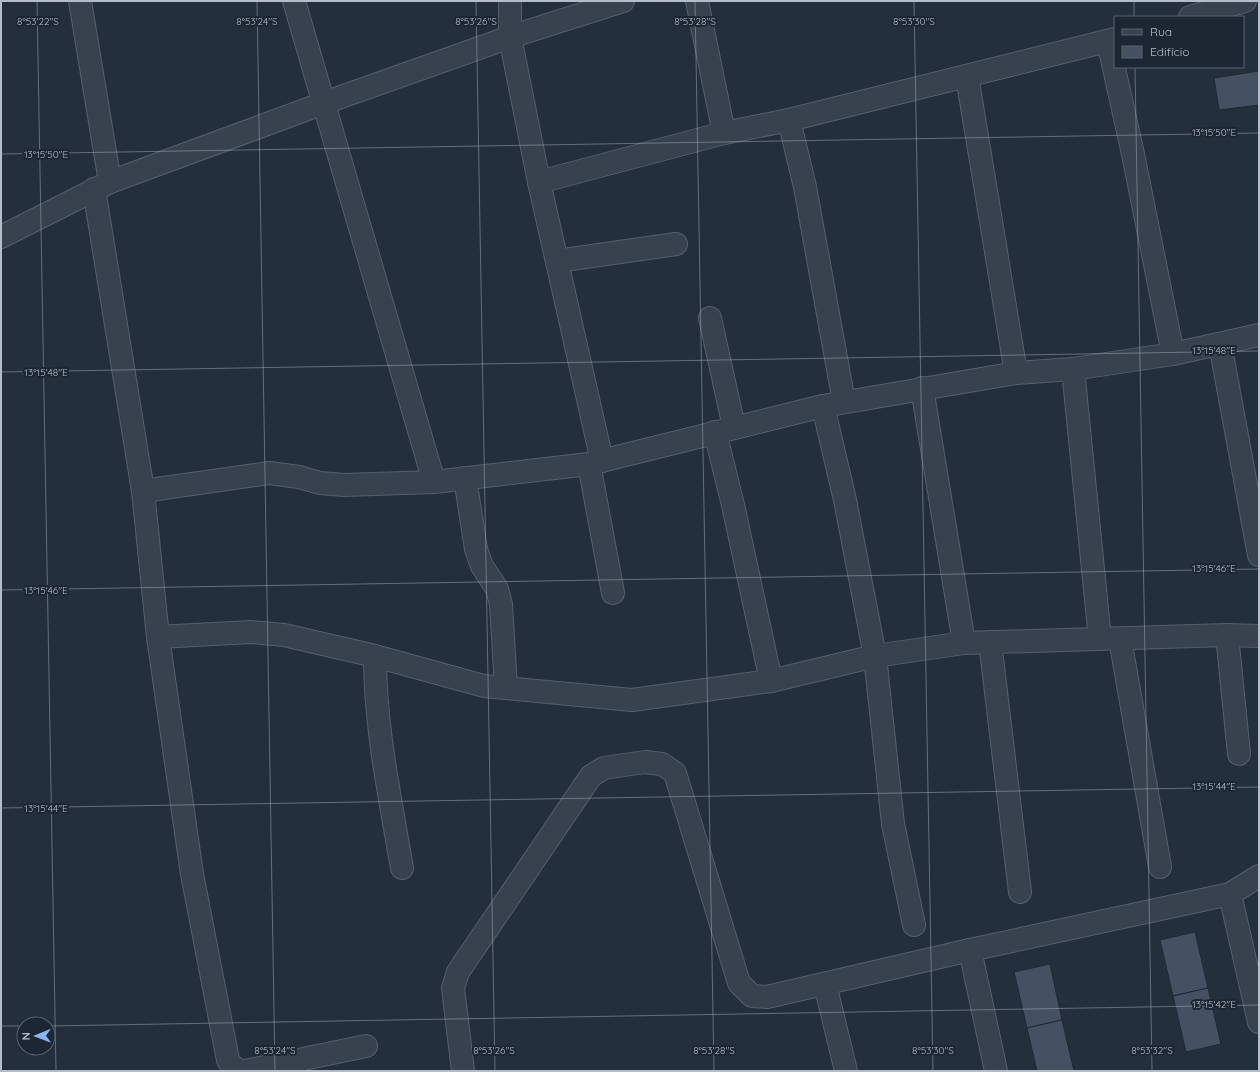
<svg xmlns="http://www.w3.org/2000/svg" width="1260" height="1072" font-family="Quicksand,sans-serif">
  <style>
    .building { fill: #455162; stroke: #1f2835 }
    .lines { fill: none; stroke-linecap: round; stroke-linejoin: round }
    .minor-casing { stroke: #565f6c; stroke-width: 24 }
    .minor { stroke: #38414e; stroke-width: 22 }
    .ticks { fill: none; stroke: #b4bcc9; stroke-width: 1; stroke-opacity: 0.45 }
    .ticks-label { font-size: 10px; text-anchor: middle; fill: #b4bcc9; stroke: #1d2633; stroke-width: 4; stroke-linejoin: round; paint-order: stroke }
  </style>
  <rect width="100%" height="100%" fill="#242f3e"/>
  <g class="building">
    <path d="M1259 71V105L1219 110 1214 78Z"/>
    <path d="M1195 932 1208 988 1173 996 1160 940Z"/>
    <path d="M1050 964 1062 1020 1027 1028 1014 972Z"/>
    <path d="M1208 988 1221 1044 1186 1052 1173 996Z"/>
    <path d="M1062 1020 1074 1071H1037L1027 1028Z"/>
  </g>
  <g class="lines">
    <defs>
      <g id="minor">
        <path d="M80 1 110 182"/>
        <path d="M294 1 434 482 589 464 823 406 1016 373 1073 369 1173 354 1259 335"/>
        <path d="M510 1V37L539 182 602 461"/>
        <path d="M697 1 724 133"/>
        <path d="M1190 17 1245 1"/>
        <path d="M1108 41 1133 154 1173 354"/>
        <path d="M967 76 1016 373"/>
        <path d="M789 120 805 187 844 402"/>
        <path d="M539 182 724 133 789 120 1115 39"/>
        <path d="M94 189 143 491 158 637 192 874 228 1060 233 1067 241 1071"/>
        <path d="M1 237 110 182 324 103 510 37 623 1"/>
        <path d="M557 261 676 244"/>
        <path d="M710 318 734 427"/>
        <path d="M1220 344 1259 555"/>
        <path d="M1073 369 1100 639"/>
        <path d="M922 388 964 643"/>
        <path d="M823 406 845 500 875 656 893 824 914 925"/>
        <path d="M715 432 733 505 771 681"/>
        <path d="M589 464 613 593"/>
        <path d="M465 478 476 549 482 566 497 589 501 604 506 688"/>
        <path d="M143 491 269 473 299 477 320 483 344 485 434 482"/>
        <path d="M1227 635 1239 754"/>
        <path d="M158 637 251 632 284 635 375 656 484 686 632 700 771 681 875 656 964 643 1227 635 1259 636"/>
        <path d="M1120 639 1160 867"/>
        <path d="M990 642 1020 892"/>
        <path d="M375 656C375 728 390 797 402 868"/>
        <path d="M1230 894 1259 1022"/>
        <path d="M970 950 996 1071"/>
        <path d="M825 984 846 1071"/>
        <path d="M245 1071 366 1046"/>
        <path d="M463 1071 453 988 458 972 591 776 604 768 645 762 662 764 675 773 739 983 752 996 767 997 970 950 1230 894 1259 876"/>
      </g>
    </defs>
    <use href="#minor" class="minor-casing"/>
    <use href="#minor" class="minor"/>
  </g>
  <path class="ticks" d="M37 1 56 1071M257 1 275 1071M476 1 495 1071M695 1 714 1071M914 1 933 1071M1134 1V17M1135 67 1152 1071M1 154 1259 133M1 372 1259 351M1 590 1259 569M1 808 1259 787M1 1026H24M48 1026 1259 1005"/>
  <g class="ticks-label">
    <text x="38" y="25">8°53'22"S</text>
    <text x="257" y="25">8°53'24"S</text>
    <text x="476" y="25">8°53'26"S</text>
    <text x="695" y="25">8°53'28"S</text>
    <text x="914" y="25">8°53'30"S</text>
    <text x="1214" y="136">13°15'50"E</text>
    <text x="46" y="158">13°15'50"E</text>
    <text x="1214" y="354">13°15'48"E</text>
    <text x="46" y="376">13°15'48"E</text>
    <text x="1214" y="572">13°15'46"E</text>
    <text x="46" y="594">13°15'46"E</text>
    <text x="1214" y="790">13°15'44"E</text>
    <text x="46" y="812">13°15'44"E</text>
    <text x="1214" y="1008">13°15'42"E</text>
    <text x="275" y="1054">8°53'24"S</text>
    <text x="494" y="1054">8°53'26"S</text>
    <text x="714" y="1054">8°53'28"S</text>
    <text x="933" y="1054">8°53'30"S</text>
    <text x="1152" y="1054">8°53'32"S</text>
  </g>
  <rect width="1260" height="1072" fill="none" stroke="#b4bcc9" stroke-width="4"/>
  <rect x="1114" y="16" width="130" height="52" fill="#1d2633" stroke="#59626f"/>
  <rect x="1122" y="29" width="20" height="6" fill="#38414e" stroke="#59626f"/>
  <text x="1150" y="36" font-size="12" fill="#b4bcc9">Rua</text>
  <rect x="1122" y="46" width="20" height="12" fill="#455162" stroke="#59626f"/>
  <text x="1150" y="56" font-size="12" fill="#b4bcc9">Edifício</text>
  <g transform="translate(36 1036) rotate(269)"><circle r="19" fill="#1d2633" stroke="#59626f"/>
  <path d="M0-3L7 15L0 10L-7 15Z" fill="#8ab4f8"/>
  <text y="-6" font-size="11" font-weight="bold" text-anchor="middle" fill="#b4bcc9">N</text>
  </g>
</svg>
